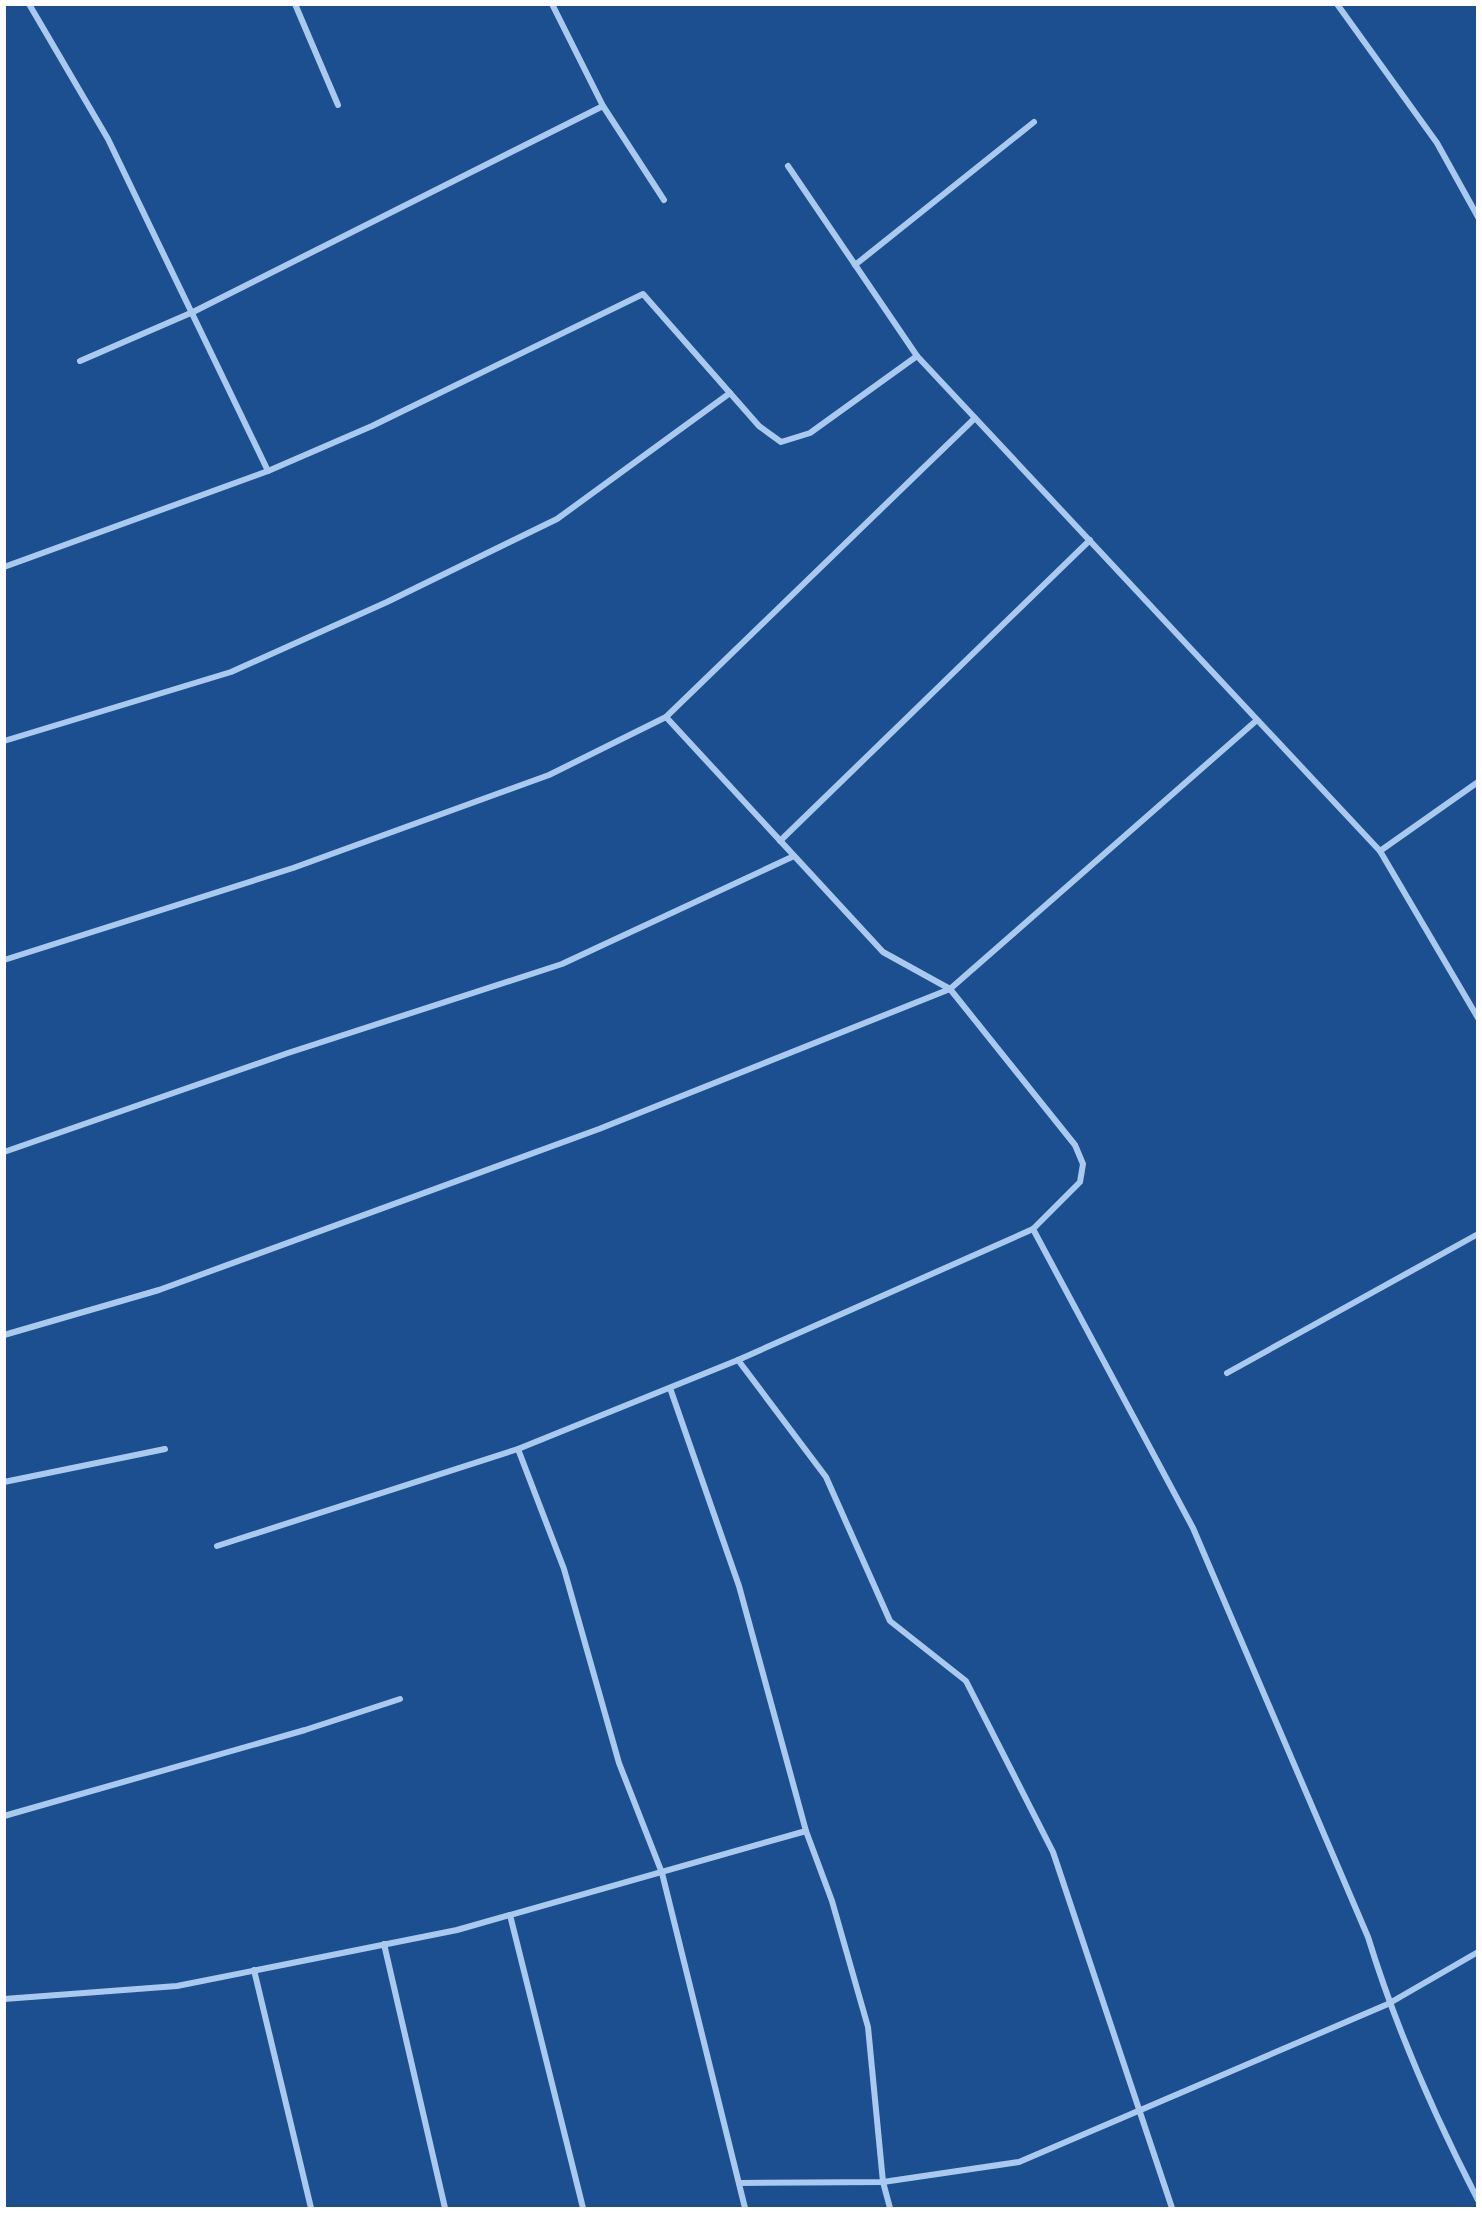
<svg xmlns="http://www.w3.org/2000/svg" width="1482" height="2213" font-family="Arial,sans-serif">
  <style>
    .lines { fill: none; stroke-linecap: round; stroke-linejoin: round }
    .street { stroke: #a9c9ee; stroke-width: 6 }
  </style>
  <rect width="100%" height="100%" fill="#1b4f8f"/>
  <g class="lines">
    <g class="street">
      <path d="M29 4 108 139 268 471"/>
      <path d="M295 4 338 105"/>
      <path d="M1337 4 1437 143 1478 217"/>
      <path d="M603 106 664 200"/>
      <path d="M788 166 917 356 1380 851 1478 1018"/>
      <path d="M855 265 1034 122"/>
      <path d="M80 361 193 312 603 106 552 4"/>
      <path d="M4 567 268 471 372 426 643 294 759 426 781 442 810 433 917 356"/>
      <path d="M4 741 231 672 387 602 557 519 730 393"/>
      <path d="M780 841 1090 540"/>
      <path d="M1380 851 1478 782"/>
      <path d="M4 960 293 868 549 775 666 717 975 418"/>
      <path d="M4 1152 288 1053 562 964 794 856"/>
      <path d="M1033 1229 1193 1528 1368 1937C1396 2028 1434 2115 1478 2200"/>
      <path d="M4 1335 159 1290 599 1129 950 989 1257 720"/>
      <path d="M738 1360 826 1477 890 1621 966 1681 1053 1852 1172 2208"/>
      <path d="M1227 1373 1478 1234"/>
      <path d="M670 1388 739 1586 806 1831 832 1901 868 2027 883 2182 890 2208"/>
      <path d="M518 1449 564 1569 619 1763 662 1873 745 2208"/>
      <path d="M4 1482 165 1449"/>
      <path d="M217 1546 518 1449 738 1360 1033 1229 1080 1182 1083 1164 1075 1145 950 989 883 952 666 717"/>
      <path d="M4 1816 305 1730 400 1699"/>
      <path d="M510 1915 583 2208"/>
      <path d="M384 1944 445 2208"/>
      <path d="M254 1970 311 2208"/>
      <path d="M4 1999 177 1986 457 1930 806 1831"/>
      <path d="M739 2183 883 2182 1019 2162 1388 2004 1478 1952"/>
    </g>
  </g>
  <rect width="1482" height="2213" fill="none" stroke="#ffffff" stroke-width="12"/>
</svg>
